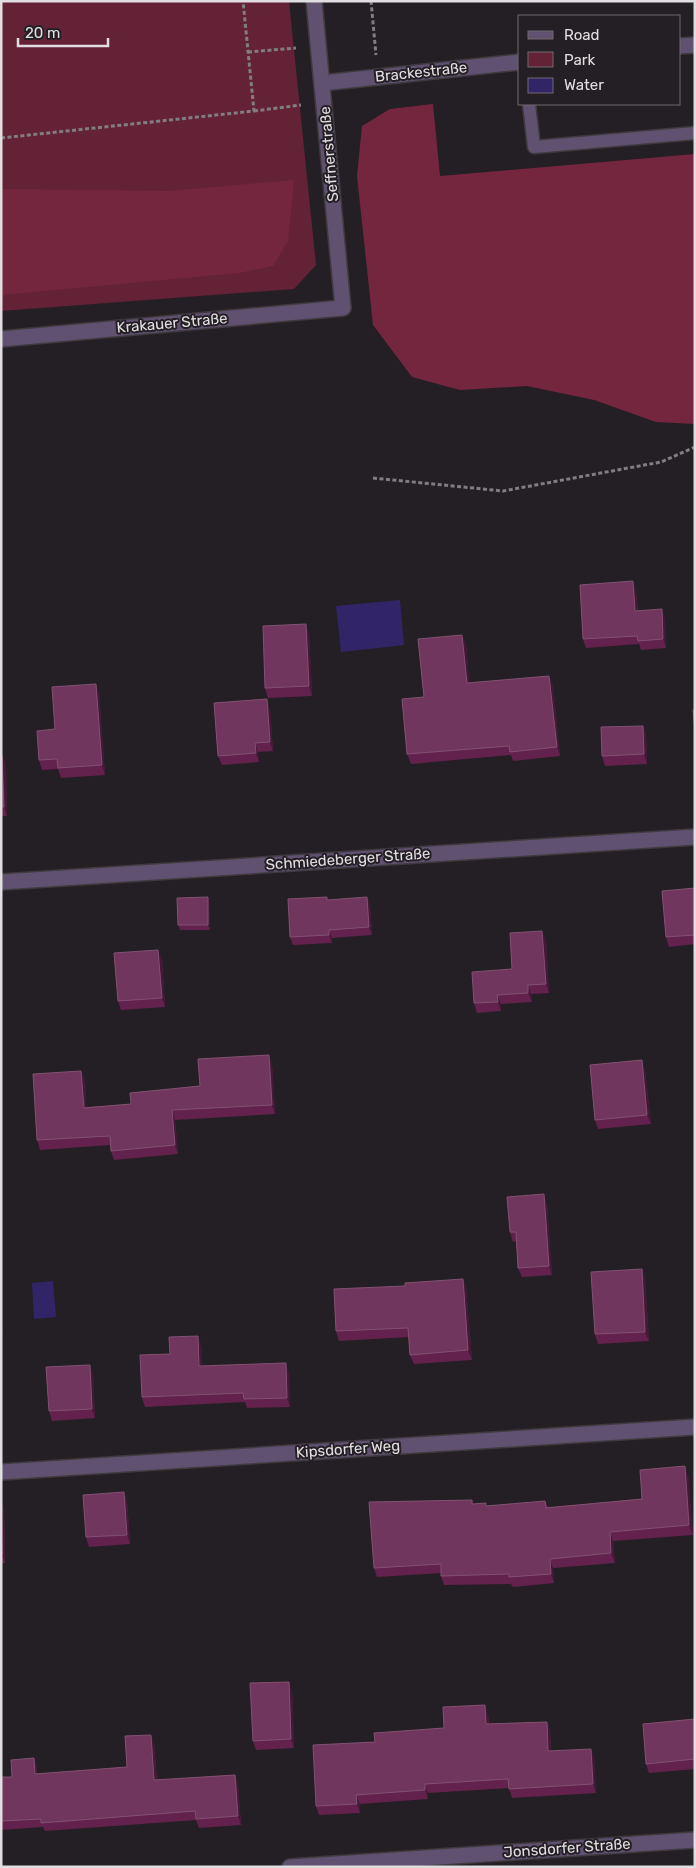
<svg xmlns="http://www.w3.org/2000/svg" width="696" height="1868" font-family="Rubik,sans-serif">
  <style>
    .green { fill: #642237 }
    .forest { fill: #74263f }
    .water { fill: #312568 }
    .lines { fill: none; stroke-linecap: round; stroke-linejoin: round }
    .lane-casing { stroke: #3e3a3e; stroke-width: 15 }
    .street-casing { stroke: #3e3a3e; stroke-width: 18 }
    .path { stroke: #817d81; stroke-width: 3; stroke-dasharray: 4 2.5; stroke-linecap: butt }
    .lane { stroke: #5f516f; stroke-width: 12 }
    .street { stroke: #5f516f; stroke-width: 15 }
    .wall { fill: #63224d }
    .shaded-wall { fill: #441836 }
    .building { fill: #70365d; stroke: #825172 }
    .labels { text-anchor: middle; stroke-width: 4; stroke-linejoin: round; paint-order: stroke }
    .street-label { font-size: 15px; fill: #e1dee1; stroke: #241f24 }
  </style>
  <rect width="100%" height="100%" fill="#241f24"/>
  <path class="green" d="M1 1H289L316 265 294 289 1 311Z"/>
  <g class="forest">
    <path d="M433 104 440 176 695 154V424L656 422 594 400 527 386 460 390 412 377 373 325 357 176 362 126 390 109Z"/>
    <path d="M294 180 288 241 273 266 239 273 1 295V189L169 191Z"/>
  </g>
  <g class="water">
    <path d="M400 600 404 645 341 652 336 606Z"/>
    <path d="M53 1281 56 1317 34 1319 32 1283Z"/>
  </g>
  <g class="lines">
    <defs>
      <path id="lane" d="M529 104 534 147 695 133"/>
      <g id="street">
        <path d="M680 46 695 45"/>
        <path d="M322 83 520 62"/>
        <path d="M1 339 343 308 314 1"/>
        <path d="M1 882 695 837"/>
        <path d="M1 1472 695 1427"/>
        <path d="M290 1867 695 1840"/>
      </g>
    </defs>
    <use href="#lane" class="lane-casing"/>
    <use href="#street" class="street-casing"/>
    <g class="path">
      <path d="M371 1 376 55"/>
      <path d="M248 52 296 48"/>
      <path d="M254 111 301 105"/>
      <path d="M1 138 254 111 243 1"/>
      <path d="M373 478 503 491 661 462 695 447"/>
    </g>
    <use href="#lane" class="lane"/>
    <use href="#street" class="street"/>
  </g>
  <g class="wall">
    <path d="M636 590 638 611 665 617 666 648 641 650 639 644 586 648 583 639Z"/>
    <path d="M309 633 312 696 268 698 265 688Z"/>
    <path d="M466 644 469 683 553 685 560 756 513 761 511 755 411 764 407 754 424 697Z"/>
    <path d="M99 693 105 775 61 778 58 769 42 770 39 760 55 729Z"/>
    <path d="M270 709 273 751 258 752 259 762 222 765 218 756Z"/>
    <path d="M643 726 646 735 647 764 605 766 602 756Z"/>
    <path d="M1 755 6 764 7 816H1Z"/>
    <path d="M695 888V944L669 947 666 937Z"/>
    <path d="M208 897 209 902 210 930H180L178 925Z"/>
    <path d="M367 897 370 905 372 935 332 938V943L293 945 290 937 328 900Z"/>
    <path d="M546 940 549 993 531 994 532 1002 501 1004V1011L477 1013 474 1003Z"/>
    <path d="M162 959 165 1007 121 1010 118 1001Z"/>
    <path d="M272 1064 275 1114 175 1120 178 1154 114 1160 111 1151 110 1145 40 1150 37 1140 81 1071 85 1080 86 1107 131 1104 200 1086Z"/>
    <path d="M645 1070 651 1124 598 1129 595 1120Z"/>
    <path d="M547 1204 552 1275 522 1277 518 1268 516 1241 513 1242 510 1232Z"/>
    <path d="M642 1269 645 1279 649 1341 598 1344 595 1334Z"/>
    <path d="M463 1279 466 1288 472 1360 414 1364 410 1355 409 1337 339 1341 336 1331 405 1286Z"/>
    <path d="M201 1345 202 1366 289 1373 290 1407 247 1408 245 1402 145 1407 142 1397 170 1354Z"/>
    <path d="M93 1375 95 1418 52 1421 49 1411Z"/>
    <path d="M688 1475 693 1535 613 1541 615 1563 553 1568 554 1583 513 1587 511 1584 444 1585 441 1576V1573L377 1577 374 1568 472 1500 473 1504 486 1506 545 1501 548 1507 642 1499Z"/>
    <path d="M124 1492 127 1501 130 1544 89 1547 86 1537Z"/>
    <path d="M1 1501 4 1509 5 1563H1Z"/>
    <path d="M292 1691 294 1748 256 1750 253 1741Z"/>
    <path d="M488 1714 489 1724 547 1722 550 1730 551 1751 594 1758 596 1793 512 1798 509 1788 428 1793V1799L360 1804V1813L319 1815 316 1806 375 1742 444 1728Z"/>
    <path d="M695 1719V1769L649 1773 646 1764Z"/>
    <path d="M154 1743 157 1780 235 1775 238 1784 241 1825 199 1828 196 1820 45 1831 43 1827 1 1830V1777H12L34 1758 37 1767V1774L127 1767Z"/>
  </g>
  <g class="shaded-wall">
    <path d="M633 581 636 590 638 619 635 611Z"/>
    <path d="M662 609 665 617 666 648 663 639Z"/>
    <path d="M306 624 309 633 312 696 309 686Z"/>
    <path d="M462 635 466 644 470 693 467 683Z"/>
    <path d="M549 676 553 685 560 756 557 747Z"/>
    <path d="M96 684 99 693 105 775 102 765Z"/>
    <path d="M267 699 270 709 273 751 270 742Z"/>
    <path d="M643 726 646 735 647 764 644 754Z"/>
    <path d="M255 743 258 752 259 762 256 753Z"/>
    <path d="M2 755 6 764 7 816 4 807Z"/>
    <path d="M208 897 209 902 210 930 208 925Z"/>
    <path d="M367 897 370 905 372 935 369 927Z"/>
    <path d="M329 930 332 938V943L329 935Z"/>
    <path d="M542 931 546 940 549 993 546 984Z"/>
    <path d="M158 950 162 959 165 1007 162 998Z"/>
    <path d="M528 985 531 994 532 1002 528 993Z"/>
    <path d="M497 995 501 1004V1011L498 1002Z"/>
    <path d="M269 1055 272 1064 275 1114 272 1105Z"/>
    <path d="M642 1060 645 1070 651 1124 647 1115Z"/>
    <path d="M81 1071 85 1080 87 1117 84 1108Z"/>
    <path d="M172 1110 175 1120 178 1154 175 1145Z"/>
    <path d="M544 1194 547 1204 552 1275 549 1266Z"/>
    <path d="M642 1269 645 1279 649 1341 645 1332Z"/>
    <path d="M463 1279 466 1288 472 1360 468 1350Z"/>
    <path d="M1 1313 3 1336 1 1331Z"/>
    <path d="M198 1336 201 1345 203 1375 199 1366Z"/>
    <path d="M286 1363 289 1373 290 1407 287 1398Z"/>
    <path d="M90 1365 93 1375 95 1418 92 1409Z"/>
    <path d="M685 1466 688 1475 693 1535 689 1525Z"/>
    <path d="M124 1492 127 1501 130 1544 127 1535Z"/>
    <path d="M1 1501 4 1509 5 1563 2 1554Z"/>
    <path d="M610 1532 613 1541 615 1563 611 1553Z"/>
    <path d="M550 1559 553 1568 554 1583 551 1574Z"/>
    <path d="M289 1682 292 1691 294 1748 291 1739Z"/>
    <path d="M485 1705 488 1714 489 1733 486 1724Z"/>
    <path d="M547 1722 550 1730 551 1760 548 1751Z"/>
    <path d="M151 1735 154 1743 157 1789 154 1780Z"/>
    <path d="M591 1749 594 1758 596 1793 593 1784Z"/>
    <path d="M34 1758 37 1767 38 1782 35 1774Z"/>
    <path d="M235 1775 238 1784 241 1825 238 1816Z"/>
    <path d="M425 1784 428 1793V1799L425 1790Z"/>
    <path d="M356 1795 360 1804V1813L357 1804Z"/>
  </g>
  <g class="building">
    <path d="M633 581 635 611 662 609 663 639 638 641 637 636 583 639 580 585Z"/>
    <path d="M306 624 309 686 265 688 263 626Z"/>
    <path d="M462 635 467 683 549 676 557 747 510 752 509 746 407 754 402 699 424 697 418 639Z"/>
    <path d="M96 684 102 765 58 768 57 759 39 760 37 731 55 729 52 687Z"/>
    <path d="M267 699 270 742 255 743 256 753 218 756 214 703Z"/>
    <path d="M693 710H695V731Z"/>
    <path d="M643 726 644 754 602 756 601 727Z"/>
    <path d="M1 755H2L4 807H1Z"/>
    <path d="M695 888V935L666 937 662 891Z"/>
    <path d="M208 897V925H178L177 898Z"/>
    <path d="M327 897V900L367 897 369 927 329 930V935L290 937 288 899Z"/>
    <path d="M542 931 546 984 528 985V993L497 995 498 1002 474 1003 472 972 512 969 510 933Z"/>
    <path d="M158 950 162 998 118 1001 114 953Z"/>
    <path d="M269 1055 272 1105 172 1110 175 1145 111 1151 110 1136 37 1140 33 1074 81 1071 84 1108 131 1104 130 1093 200 1086 198 1059Z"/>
    <path d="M642 1060 647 1115 595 1120 590 1065Z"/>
    <path d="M544 1194 549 1266 518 1268 516 1232H510L507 1197Z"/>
    <path d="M642 1269 645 1332 595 1334 591 1272Z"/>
    <path d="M463 1279 468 1350 410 1355 408 1328 336 1331 334 1289 405 1286V1283Z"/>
    <path d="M198 1336 199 1366 286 1363 287 1398 244 1399 243 1393 142 1397 140 1355 170 1354 169 1337Z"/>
    <path d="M90 1365 92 1409 49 1411 46 1367Z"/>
    <path d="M685 1466 689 1525 610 1532 611 1553 550 1559 551 1574 509 1577V1574L441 1576V1564L374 1568 369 1502 472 1500V1504L486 1503V1506L545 1501 546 1508 642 1499 640 1470Z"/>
    <path d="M124 1492 127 1535 86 1537 83 1495Z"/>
    <path d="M1 1525 2 1554H1Z"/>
    <path d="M289 1682 291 1739 253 1741 250 1683Z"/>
    <path d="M485 1705 486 1724 547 1722 548 1751 591 1749 593 1784 509 1789 508 1779 425 1784V1790L356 1795 357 1804 316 1806 313 1745 375 1742 374 1733 444 1728 443 1707Z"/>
    <path d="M695 1719V1759L646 1764 643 1724Z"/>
    <path d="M151 1735 154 1780 235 1775 238 1816 196 1819 195 1811 41 1823V1819L1 1821V1777H12L11 1760 34 1758 35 1774 127 1767 125 1736Z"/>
  </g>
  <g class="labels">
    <g class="street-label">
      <text transform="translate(421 72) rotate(-6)" y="5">Brackestraße</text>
      <text transform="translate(329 154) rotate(-95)" y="5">Seffnerstraße</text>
      <text transform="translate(172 323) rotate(-5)" y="5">Krakauer Straße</text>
      <text transform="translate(348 859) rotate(-4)" y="5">Schmiedeberger Straße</text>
      <text transform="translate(348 1449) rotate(-4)" y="5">Kipsdorfer Weg</text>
      <text transform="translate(567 1848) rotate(-4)" y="5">Jonsdorfer Straße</text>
    </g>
  </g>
  <rect width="696" height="1868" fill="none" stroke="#e1dee1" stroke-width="5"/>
  <rect x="518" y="15" width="162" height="90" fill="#241f24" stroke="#706b70"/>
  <rect x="528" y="31" width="25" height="8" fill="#5f516f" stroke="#706b70"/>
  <text x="564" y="40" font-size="15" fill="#e1dee1">Road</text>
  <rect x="528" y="52" width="25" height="15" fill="#642237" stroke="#706b70"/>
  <text x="564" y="65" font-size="15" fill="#e1dee1">Park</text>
  <rect x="528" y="78" width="25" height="15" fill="#312568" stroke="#706b70"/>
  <text x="564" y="90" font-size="15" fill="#e1dee1">Water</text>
  <path d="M18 38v8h90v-8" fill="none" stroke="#e1dee1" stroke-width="2.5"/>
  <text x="25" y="38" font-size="15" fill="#e1dee1" stroke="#241f24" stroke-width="4" paint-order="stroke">20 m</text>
</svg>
